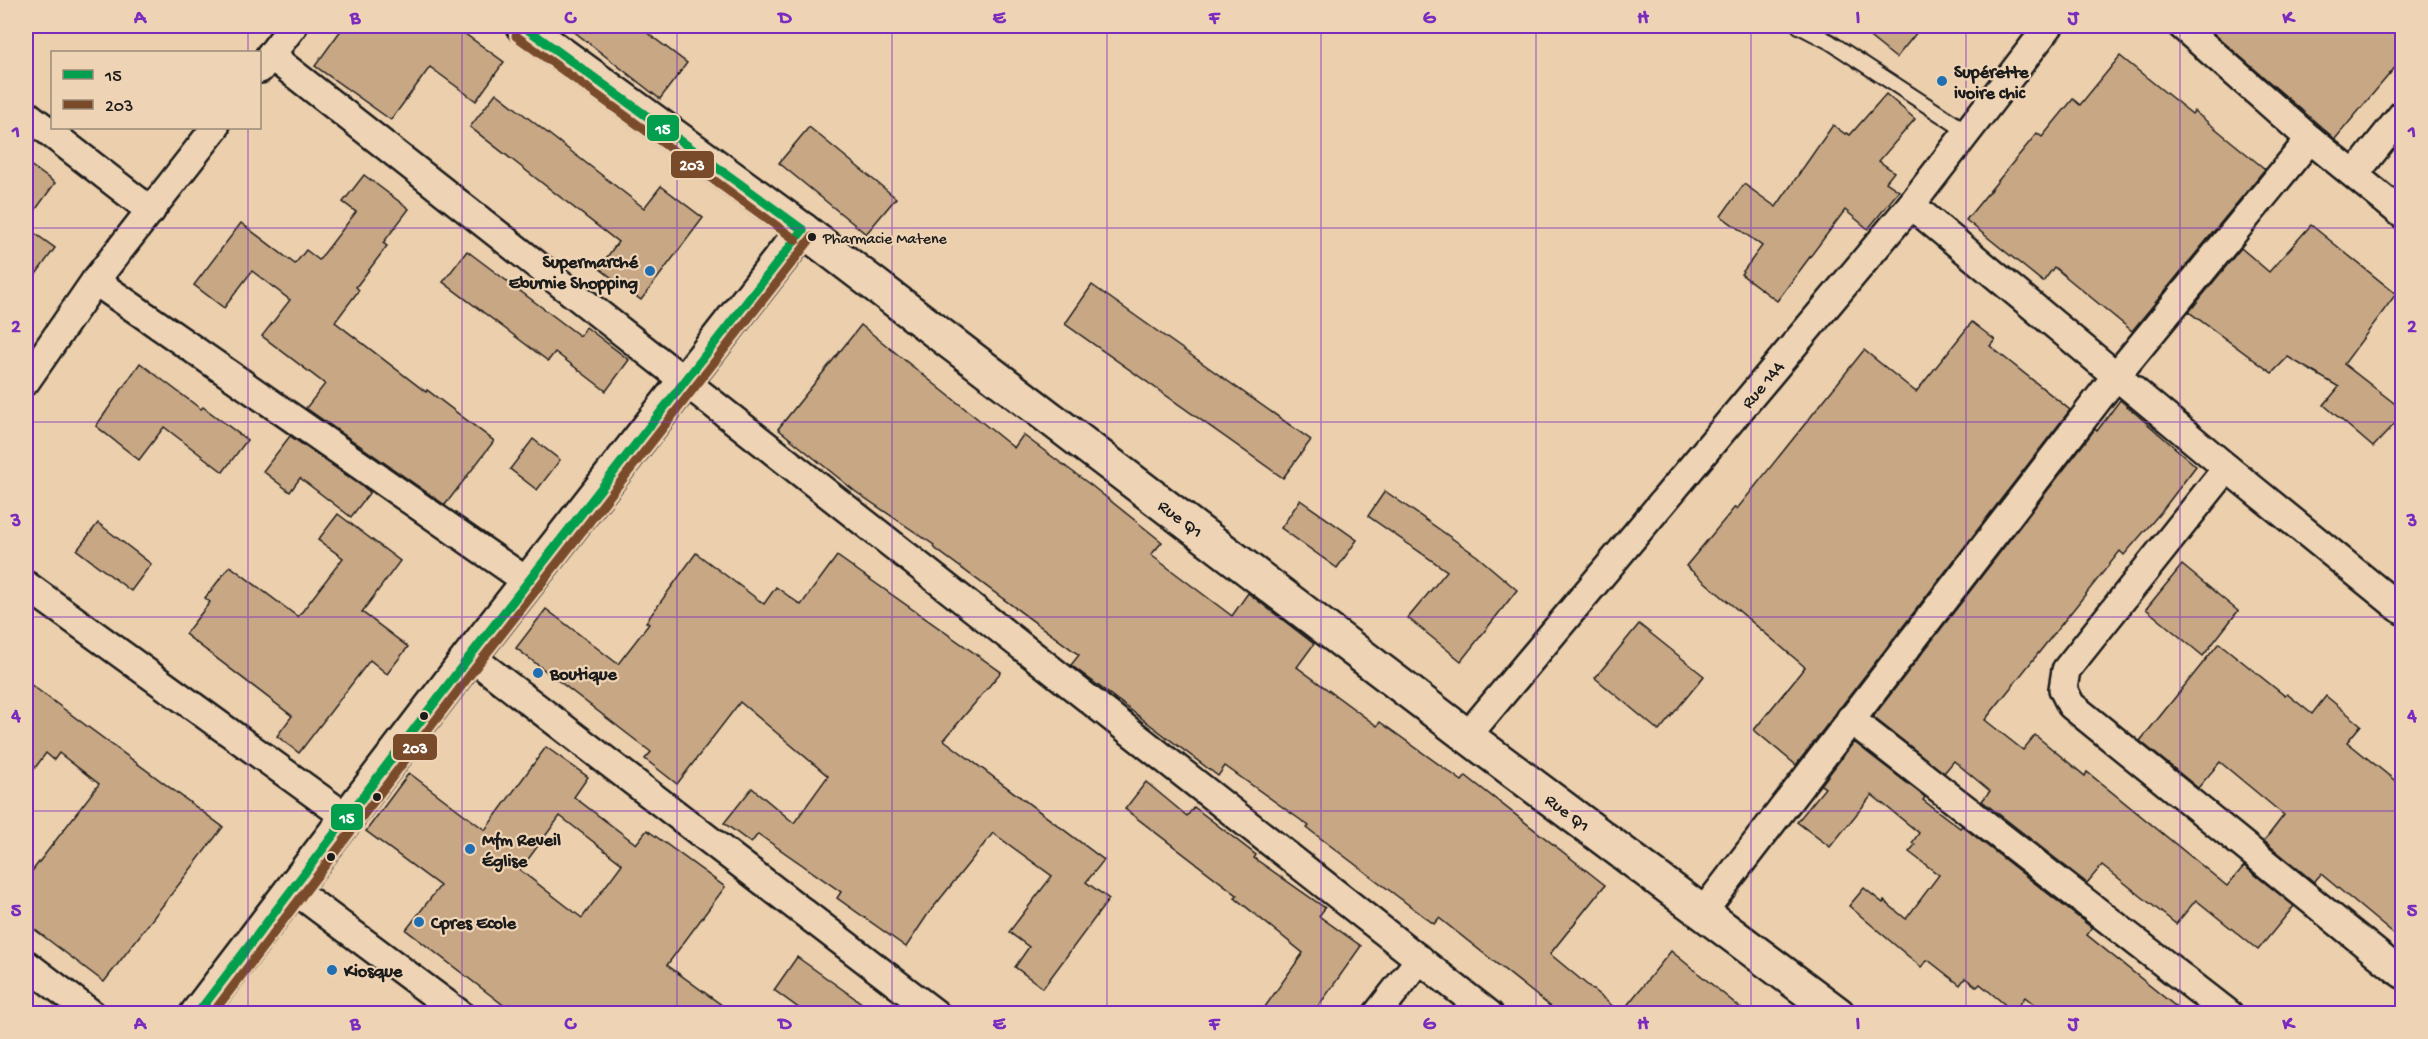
<svg xmlns="http://www.w3.org/2000/svg" width="2428" height="1039" font-family="'Gochi Hand',sans-serif">
  <style>
    .building { fill: #c8a785; stroke: #1c1c1c; stroke-width: 1.5; fill-rule: evenodd }
    .lines { fill: none; stroke-linecap: round; stroke-linejoin: round }
    .service-casing { stroke: #1c1c1c; stroke-width: 18 }
    .minor-casing { stroke: #1c1c1c; stroke-width: 32 }
    .tertiary-casing { stroke: #1c1c1c; stroke-width: 38 }
    .service { stroke: #eed4b5; stroke-width: 14 }
    .minor { stroke: #eed4b5; stroke-width: 27 }
    .tertiary { stroke: #eed4b5; stroke-width: 33 }
    .bus-1-casing { stroke: #eed4b5; stroke-width: 14 }
    .bus-2-casing { stroke: #eed4b5; stroke-width: 14 }
    .bus-1 { stroke: #019f4e; stroke-width: 9 }
    .bus-2 { stroke: #7a4b2a; stroke-width: 9 }
    .grid { fill: none; stroke: #7b2cbf; stroke-width: 1.5; stroke-opacity: 0.55 }
    .poi-dot { fill: #1f6fb2; stroke: #eed4b5; stroke-width: 2 }
    .bus-dot { fill: #1c1c1c; stroke: #eed4b5; stroke-width: 2 }
    .labels { text-anchor: middle; stroke-width: 4.5; stroke-linejoin: round; paint-order: stroke }
    .bus-label { font-size: 16px; fill: #1c1c1c; stroke: #eed4b5; text-anchor: start }
    .poi-label { font-size: 18px; font-weight: bold; fill: #1c1c1c; stroke: #eed4b5; text-anchor: start }
    .street-label { font-size: 18px; fill: #1c1c1c; stroke: #eed4b5 }
    .line-badge { stroke: #eed4b5; stroke-width: 2 }
    .badge-label { font-size: 16px; text-anchor: middle; font-weight: bold; fill: #fff }
    .neatline { fill: none; stroke: #7b2cbf; stroke-width: 2 }
    .grid-label { font-size: 20px; text-anchor: middle; font-weight: bold; fill: #7b2cbf }
  </style>
  <rect width="100%" height="100%" fill="#eccfad"/>
  <filter id="ink" filterUnits="userSpaceOnUse"><feTurbulence type="fractalNoise" baseFrequency=".0167" numOctaves="2"/><feDisplacementMap in="SourceGraphic" scale="12" xChannelSelector="R" yChannelSelector="G"/><feConvolveMatrix kernelMatrix="1 2 1 2 8 2 1 2 1" color-interpolation-filters="sRGB"/></filter>
  <g filter="url(#ink)">
    <g class="building">
      <path d="M344 26H454L504 62 476 101 430 67 391 120 315 66Z"/>
      <path d="M567 26H638L687 63 660 99Z"/>
      <path d="M1856 26H1922L1896 58Z"/>
      <path d="M2205 26H2403V58L2335 139Z"/>
      <path d="M2120 56 2192 114 2194 111 2265 169 2132 331 2054 267 2043 282 1966 220 2037 133 2042 137 2073 99 2080 105Z"/>
      <path d="M496 93 644 208 661 186 703 218 641 300 599 268 618 242 470 127Z"/>
      <path d="M1886 94 1915 119 1879 161 1894 172 1886 182 1899 191 1868 229 1845 210 1777 301 1741 274 1762 246 1721 216 1744 184 1776 207 1833 125 1845 134 1846 133 1850 135Z"/>
      <path d="M809 127 896 198 866 234 779 163Z"/>
      <path d="M26 162 55 183 26 223Z"/>
      <path d="M364 175 409 209 383 243 387 246 356 287 359 290 335 322 426 392 427 390 494 441 445 505 306 408 325 384 262 336 290 300 252 271 224 308 194 285 241 223 295 264 306 250 319 260 356 212 343 202Z"/>
      <path d="M2311 225 2396 294 2344 364 2403 410V415L2373 447 2324 405 2339 387 2288 357 2272 373 2189 312 2241 248 2269 272Z"/>
      <path d="M26 227 55 248 26 288Z"/>
      <path d="M467 251 580 336 586 327 629 360 606 391 555 352 548 361 443 282Z"/>
      <path d="M1092 285 1311 440 1283 478 1065 324Z"/>
      <path d="M1972 322 1995 340 1990 346 2070 410 1796 765 1754 730 1805 667 1686 566 1735 507 1737 509 1864 350 1916 392Z"/>
      <path d="M861 325 1014 448 1023 435 1092 486 1162 542 1151 555 1232 616 1248 593 1314 644 1297 667 1377 726 1380 722 1462 781 1466 776 1605 885 1550 954 1621 1013 1671 951 1748 1014H1560L1439 918 1434 924 1307 828 1309 826 1225 766 1218 776 1079 671 1071 665 1079 655 933 547 934 545 856 492 778 429Z"/>
      <path d="M140 363 201 409 203 407 247 440 223 472 164 427 139 460 96 426Z"/>
      <path d="M2120 400 2196 466 2161 512 2124 555 2120 551 1985 720 2023 750 2035 735 2085 776 2087 772 2227 886 2244 866 2294 906 2258 950 2196 900 2176 924 2102 865 2087 883 1982 801 1990 791 1954 761 1944 773 1873 717 2095 429 2097 431Z"/>
      <path d="M290 436 370 492 351 517 300 478 290 492 263 471Z"/>
      <path d="M533 439 560 460 537 490 510 469Z"/>
      <path d="M1385 491 1477 556 1517 590 1461 661 1408 618 1447 571 1368 516Z"/>
      <path d="M1300 500 1357 540 1337 568 1281 528Z"/>
      <path d="M338 514 400 561 362 612 408 647 387 674 370 660 299 753 277 736 292 716 185 634 210 602 205 598 230 566 298 617 343 558 318 540Z"/>
      <path d="M98 523 151 564 131 591 77 550Z"/>
      <path d="M696 553 764 604 776 587 801 605 837 556 1001 672 944 740 1104 860 1086 882 1109 899 1043 988 1015 967 1029 947 1009 932 1052 876 993 833 928 914 906 947 837 898 841 892 758 834 751 843 724 823 752 788 794 823 828 776 740 702 677 784 645 759 651 752 516 648 546 609 618 664 649 624 646 622Z"/>
      <path d="M2182 565 2238 611 2203 656 2146 609Z"/>
      <path d="M1639 624 1704 676 1659 731 1595 678Z"/>
      <path d="M2219 643 2285 696 2287 694 2312 714 2326 696 2361 725 2347 742 2403 787V942L2321 874 2314 882 2264 841 2284 815 2220 762 2198 788 2140 741Z"/>
      <path d="M26 681 223 827 104 982 26 923V879L99 784 59 753 54 760 46 753 26 780Z"/>
      <path d="M1854 742 1925 797 1923 800 1960 828 1962 826 2092 928 2087 935 2185 1014H2046L2025 997 2014 1012 1980 984 1977 987 1965 978 1960 985 1928 960 1921 967 1849 906 1864 888 1883 903 1884 901 1906 919 1939 875 1909 852 1915 845 1912 843 1919 833 1872 795 1830 847 1797 822 1825 788 1821 785Z"/>
      <path d="M546 747 588 777 574 797 636 844 647 830 725 887 667 965 734 1014H521L508 1004 506 1007 406 930 440 886 366 831 409 773 485 830ZM560 816 622 864 582 918 520 870Z"/>
      <path d="M1146 782 1187 816 1194 807 1256 855 1254 858 1325 908 1319 916 1361 946 1313 1014H1260L1303 953 1235 898 1237 895 1125 809Z"/>
      <path d="M797 957 877 1014H807L774 990Z"/>
    </g>
    <g class="lines">
      <defs>
        <path id="service" d="M1799 26 1830 42 1966 131"/>
        <g id="minor">
          <path d="M2182 26 2310 139 2402 214"/>
          <path d="M270 55 1489 1014"/>
          <path d="M260 69 293 26"/>
          <path d="M26 114 151 211"/>
          <path d="M2355 174 2402 115"/>
          <path d="M1911 205 2227 468 2402 610"/>
          <path d="M95 281 528 582"/>
          <path d="M26 381 95 281 215 128"/>
          <path d="M2227 468 2066 670 2063 689 2071 705 2402 974"/>
          <path d="M26 585 346 817"/>
          <path d="M470 656 936 1014"/>
          <path d="M1850 719 2229 1014"/>
          <path d="M1467 736 1911 205 2049 26"/>
          <path d="M293 889 460 1014"/>
          <path d="M1703 912 2116 376 2310 139"/>
          <path d="M26 964 92 1014"/>
          <path d="M1377 1014 1420 959"/>
        </g>
        <g id="tertiary">
          <path d="M523 26 803 230 1467 736 1838 1014"/>
          <path d="M197 1014 470 656 803 230"/>
        </g>
      </defs>
      <use href="#service" class="service-casing"/>
      <use href="#minor" class="minor-casing"/>
      <use href="#tertiary" class="tertiary-casing"/>
      <use href="#service" class="service"/>
      <use href="#minor" class="minor"/>
      <use href="#tertiary" class="tertiary"/>
      <defs>
        <g id="bus-1">
          <path d="M523 26 803 230"/>
          <path d="M197 1014 470 656 803 230"/>
        </g>
        <g id="bus-2">
          <path d="M516 36 796 240"/>
          <path d="M212 1014 479 663 812 237"/>
        </g>
      </defs>
      <use href="#bus-1" class="bus-1-casing"/>
      <use href="#bus-2" class="bus-2-casing"/>
      <use href="#bus-1" class="bus-1"/>
      <use href="#bus-2" class="bus-2"/>
    </g>
  </g>
  <path class="grid" d="M248 26V52M462 26V1014M677 26V1014M892 26V1014M1107 26V1014M1321 26V1014M1536 26V1014M1751 26V1014M1966 26V1014M2180 26V1014M248 128V1014M26 228H2402M26 422H2402M26 617H2402M26 811H2402"/>
  <g class="poi-dot">
    <circle cx="1942" cy="81" r="6"/>
    <circle cx="650" cy="271" r="6"/>
    <circle cx="538" cy="673" r="6"/>
    <circle cx="470" cy="849" r="6"/>
    <circle cx="419" cy="922" r="6"/>
    <circle cx="332" cy="970" r="6"/>
  </g>
  <g class="bus-dot">
    <circle cx="812" cy="237" r="5"/>
    <circle cx="424" cy="716" r="5"/>
    <circle cx="377" cy="797" r="5"/>
    <circle cx="331" cy="857" r="5"/>
  </g>
  <g class="labels">
    <g class="bus-label">
      <text x="823" y="243">Pharmacie Matene</text>
    </g>
    <g class="poi-label">
      <text x="1954" y="77">Supérette<tspan x="1954" dy="21">ivoire chic</tspan></text>
      <text x="638" y="267" text-anchor="end">Supermarché<tspan x="638" dy="21">Eburnie Shopping</tspan></text>
      <text x="550" y="679">Boutique</text>
      <text x="482" y="845">Mfm Reveil<tspan x="482" dy="21">Église</tspan></text>
      <text x="431" y="928">Cpres Ecole</text>
      <text x="344" y="976">Kiosque</text>
    </g>
    <g class="street-label">
      <text transform="translate(1762 384) rotate(-50)" y="6">Rue 144</text>
      <text transform="translate(1181 518) rotate(37)" y="6">Rue Q1</text>
      <text transform="translate(1568 812) rotate(37)" y="6">Rue Q1</text>
    </g>
  </g>
  <g class="line-badge">
    <rect x="646" y="114" width="34" height="28" rx="6" fill="#019f4e"/>
    <rect x="670" y="150" width="45" height="29" rx="6" fill="#7a4b2a"/>
    <rect x="392" y="733" width="46" height="28" rx="6" fill="#7a4b2a"/>
    <rect x="330" y="803" width="34" height="28" rx="6" fill="#019f4e"/>
  </g>
  <g class="badge-label">
    <text x="663" y="134">15</text>
    <text x="692" y="170">203</text>
    <text x="415" y="753">203</text>
    <text x="347" y="823">15</text>
  </g>
  <rect width="2428" height="1039" fill="none" stroke="#eed4b5" stroke-width="66"/>
  <rect x="51" y="51" width="210" height="78" fill="#eed4b5" stroke="#9a8a78" stroke-width="1.5"/>
  <rect x="63" y="70" width="30" height="9" fill="#019f4e" stroke="#9a8a78" stroke-width="1.5"/>
  <text x="105" y="81" font-size="18" fill="#1c1c1c">15</text>
  <rect x="63" y="100" width="30" height="9" fill="#7a4b2a" stroke="#9a8a78" stroke-width="1.5"/>
  <text x="105" y="111" font-size="18" fill="#1c1c1c">203</text>
  <rect x="33" y="33" width="2362" height="973" class="neatline"/>
  <g class="grid-label">
    <text x="140" y="23">A</text>
    <text x="355" y="23">B</text>
    <text x="570" y="23">C</text>
    <text x="785" y="23">D</text>
    <text x="999" y="23">E</text>
    <text x="1214" y="23">F</text>
    <text x="1429" y="23">G</text>
    <text x="1643" y="23">H</text>
    <text x="1858" y="23">I</text>
    <text x="2073" y="23">J</text>
    <text x="2288" y="23">K</text>
    <text x="16" y="137">1</text>
    <text x="2412" y="137">1</text>
    <text x="16" y="332">2</text>
    <text x="2412" y="332">2</text>
    <text x="16" y="526">3</text>
    <text x="2412" y="526">3</text>
    <text x="16" y="721">4</text>
    <text x="2412" y="721">4</text>
    <text x="16" y="916">5</text>
    <text x="2412" y="916">5</text>
    <text x="140" y="1029">A</text>
    <text x="355" y="1029">B</text>
    <text x="570" y="1029">C</text>
    <text x="785" y="1029">D</text>
    <text x="999" y="1029">E</text>
    <text x="1214" y="1029">F</text>
    <text x="1429" y="1029">G</text>
    <text x="1643" y="1029">H</text>
    <text x="1858" y="1029">I</text>
    <text x="2073" y="1029">J</text>
    <text x="2288" y="1029">K</text>
  </g>
</svg>
